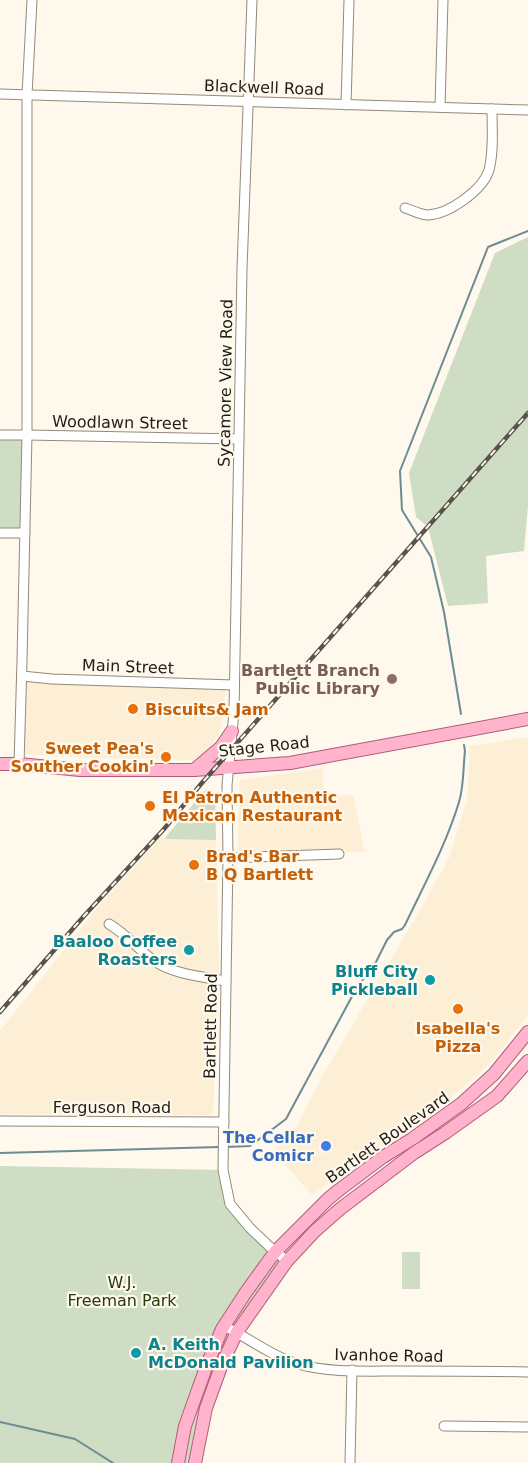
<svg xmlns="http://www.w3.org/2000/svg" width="528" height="1463" font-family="'DejaVu Sans',sans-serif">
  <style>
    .built { fill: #fdefd5 }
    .green { fill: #ceddc3 }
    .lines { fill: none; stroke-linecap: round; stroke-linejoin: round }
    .stream { stroke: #6c8c94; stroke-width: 2 }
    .minor-casing { stroke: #938a79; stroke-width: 11 }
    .major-casing { stroke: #b15d77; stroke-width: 14 }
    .minor { stroke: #fff; stroke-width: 9 }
    .major { stroke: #ffb3cd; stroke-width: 12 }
    .rail-casing { stroke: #58544c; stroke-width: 4.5 }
    .rail { stroke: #fef8ed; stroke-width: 2; stroke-dasharray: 7; stroke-linecap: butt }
    .education-dot { fill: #8d6e63; stroke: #fef8ed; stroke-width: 2 }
    .food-dot { fill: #e8710a; stroke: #fef8ed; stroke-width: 2 }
    .culture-dot { fill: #0f9aa8; stroke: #fef8ed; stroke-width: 2 }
    .shop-dot { fill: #3f7fe0; stroke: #fef8ed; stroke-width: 2 }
    .labels { text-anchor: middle; stroke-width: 4.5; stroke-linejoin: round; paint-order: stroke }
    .street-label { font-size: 16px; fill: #201d16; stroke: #fef8ed }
    .education-label { font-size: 16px; font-weight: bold; fill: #785e54; stroke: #fef8ed; text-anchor: end }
    .food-label { font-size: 16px; font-weight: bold; fill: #c56008; stroke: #fef8ed; text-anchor: start }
    .culture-label { font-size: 16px; font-weight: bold; fill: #0d838f; stroke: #fef8ed; text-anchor: end }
    .shop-label { font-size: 16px; font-weight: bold; fill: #366cbe; stroke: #fef8ed; text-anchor: end }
    .park-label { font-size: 16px; fill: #243c06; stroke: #fef8ed }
  </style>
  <rect width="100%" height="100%" fill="#fef8ed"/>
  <g class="built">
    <path d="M24 681 226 687 222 723 219 734 211 746 204 755 198 760 89 758 32 755 25 753 22 747Z"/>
    <path d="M528 737V1015L498 1054 478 1075 449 1099 312 1195 273 1151 298 1124 324 1073 419 912 449 858 467 799 470 746Z"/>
    <path d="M323 768V796L353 795 365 852 237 856 240 780Z"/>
    <path d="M161 837 216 840 219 974 213 1115 0 1114V1031L97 908Z"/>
  </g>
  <g class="green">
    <path d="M528 237V505L524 551 486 556 488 603 448 606 428 527 416 517 409 473 495 253Z"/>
    <path d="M0 435H27L25 533H0Z"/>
    <path d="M209 789 215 793 216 840 167 839 165 838 205 790Z"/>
    <path d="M0 1166 223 1170 230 1204 287 1261 222 1364 195 1463H0Z"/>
    <rect x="402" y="1252" width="18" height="37"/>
  </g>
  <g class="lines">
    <g class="stream">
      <path d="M461 714 444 612 431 557 402 510 400 471 488 247 528 231"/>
      <path d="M225 1147 250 1146 286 1119 356 989 376 962 387 940 394 932 402 929 405 925C424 885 446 845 459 802 464 786 463 768 465 751L464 745"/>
      <path d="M0 1153 219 1147"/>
      <path d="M0 1422 75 1439 113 1463"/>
    </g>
    <defs>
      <g id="minor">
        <path d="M252 0 242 269 234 712 227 785 228 858 223 1170 230 1204 250 1228 271 1248 287 1261"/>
        <path d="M0 94 528 110"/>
        <path d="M346 105 349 0"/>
        <path d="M440 107 443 0"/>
        <path d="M405 208C412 210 421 215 428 215 449 214 483 190 489 170 494 150 492 129 492 109"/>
        <path d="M0 435H27L239 439"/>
        <path d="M0 533H25"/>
        <path d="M22 676 52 679 234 685"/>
        <path d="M19 764 22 661 27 435V95L32 0"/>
        <path d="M228 858 339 854"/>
        <path d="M109 924C126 934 138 949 153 960 171 974 204 977 226 981"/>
        <path d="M0 1121 224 1122"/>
        <path d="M224 1326C249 1338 271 1356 298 1364 329 1373 366 1371 399 1371 442 1371 485 1371 528 1372"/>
        <path d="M444 1426 528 1427"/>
        <path d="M350 1463 352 1370"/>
      </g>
      <g id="major">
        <path d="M0 764H19L80 770H194L290 763 528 719"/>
        <path d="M194 770 221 747 232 731"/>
        <path d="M178 1463 185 1426 205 1370 222 1329 246 1292 275 1252 328 1199 339 1190 383 1157 412 1139 461 1104 494 1074 528 1032"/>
        <path d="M195 1463 206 1408 222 1364 237 1332 287 1261 315 1231 340 1209 414 1153 445 1133 497 1096 528 1061"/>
      </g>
    </defs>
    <use href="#minor" class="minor-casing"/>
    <use href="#major" class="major-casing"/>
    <use href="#minor" class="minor"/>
    <use href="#major" class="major"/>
    <defs>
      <path id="rail" d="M0 1012 84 916 164 829 201 784 528 413"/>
    </defs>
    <use href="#rail" class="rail-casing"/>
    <use href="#rail" class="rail"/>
  </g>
  <circle class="education-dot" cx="392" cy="679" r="6"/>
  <g class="food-dot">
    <circle cx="133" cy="709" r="6"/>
    <circle cx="166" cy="757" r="6"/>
    <circle cx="150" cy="806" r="6"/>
    <circle cx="194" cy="865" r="6"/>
    <circle cx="458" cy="1009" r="6"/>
  </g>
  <g class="culture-dot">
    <circle cx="189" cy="950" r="6"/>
    <circle cx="430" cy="980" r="6"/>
    <circle cx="136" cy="1353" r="6"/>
  </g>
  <circle class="shop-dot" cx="326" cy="1146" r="6"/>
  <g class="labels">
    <g class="street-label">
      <text transform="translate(264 87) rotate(2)" y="6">Blackwell Road</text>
      <text transform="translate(225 383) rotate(-89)" y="6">Sycamore View Road</text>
      <text transform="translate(120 422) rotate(1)" y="6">Woodlawn Street</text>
      <text transform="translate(128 666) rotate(2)" y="6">Main Street</text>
      <text transform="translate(264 746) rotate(-6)" y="6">Stage Road</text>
      <text transform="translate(210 1026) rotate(-89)" y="6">Bartlett Road</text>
      <text x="112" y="1113">Ferguson Road</text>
      <text transform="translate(387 1137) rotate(-35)" y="6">Bartlett Boulevard</text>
      <text transform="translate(389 1355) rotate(1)" y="6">Ivanhoe Road</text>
    </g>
    <g class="education-label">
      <text x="380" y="676">Bartlett Branch<tspan x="380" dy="18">Public Library</tspan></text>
    </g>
    <g class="food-label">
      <text x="145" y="715">Biscuits&amp; Jam</text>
      <text x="154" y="754" text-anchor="end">Sweet Pea's<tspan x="154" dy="18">Souther Cookin'</tspan></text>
      <text x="162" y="803">El Patron Authentic<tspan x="162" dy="18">Mexican Restaurant</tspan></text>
      <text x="206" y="862">Brad's Bar<tspan x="206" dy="18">B Q Bartlett</tspan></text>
      <text x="458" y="1034" text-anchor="middle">Isabella's<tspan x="458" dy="18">Pizza</tspan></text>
    </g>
    <g class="culture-label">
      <text x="177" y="947">Baaloo Coffee<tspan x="177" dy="18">Roasters</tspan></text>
      <text x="418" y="977">Bluff City<tspan x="418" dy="18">Pickleball</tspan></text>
      <text x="148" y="1350" text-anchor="start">A. Keith<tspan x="148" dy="18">McDonald Pavilion</tspan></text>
    </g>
    <g class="shop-label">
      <text x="314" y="1143">The Cellar<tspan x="314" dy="18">Comicr</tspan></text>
    </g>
    <g class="park-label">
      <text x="122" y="1288">W.J.<tspan x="122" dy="18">Freeman Park</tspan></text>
    </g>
  </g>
</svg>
